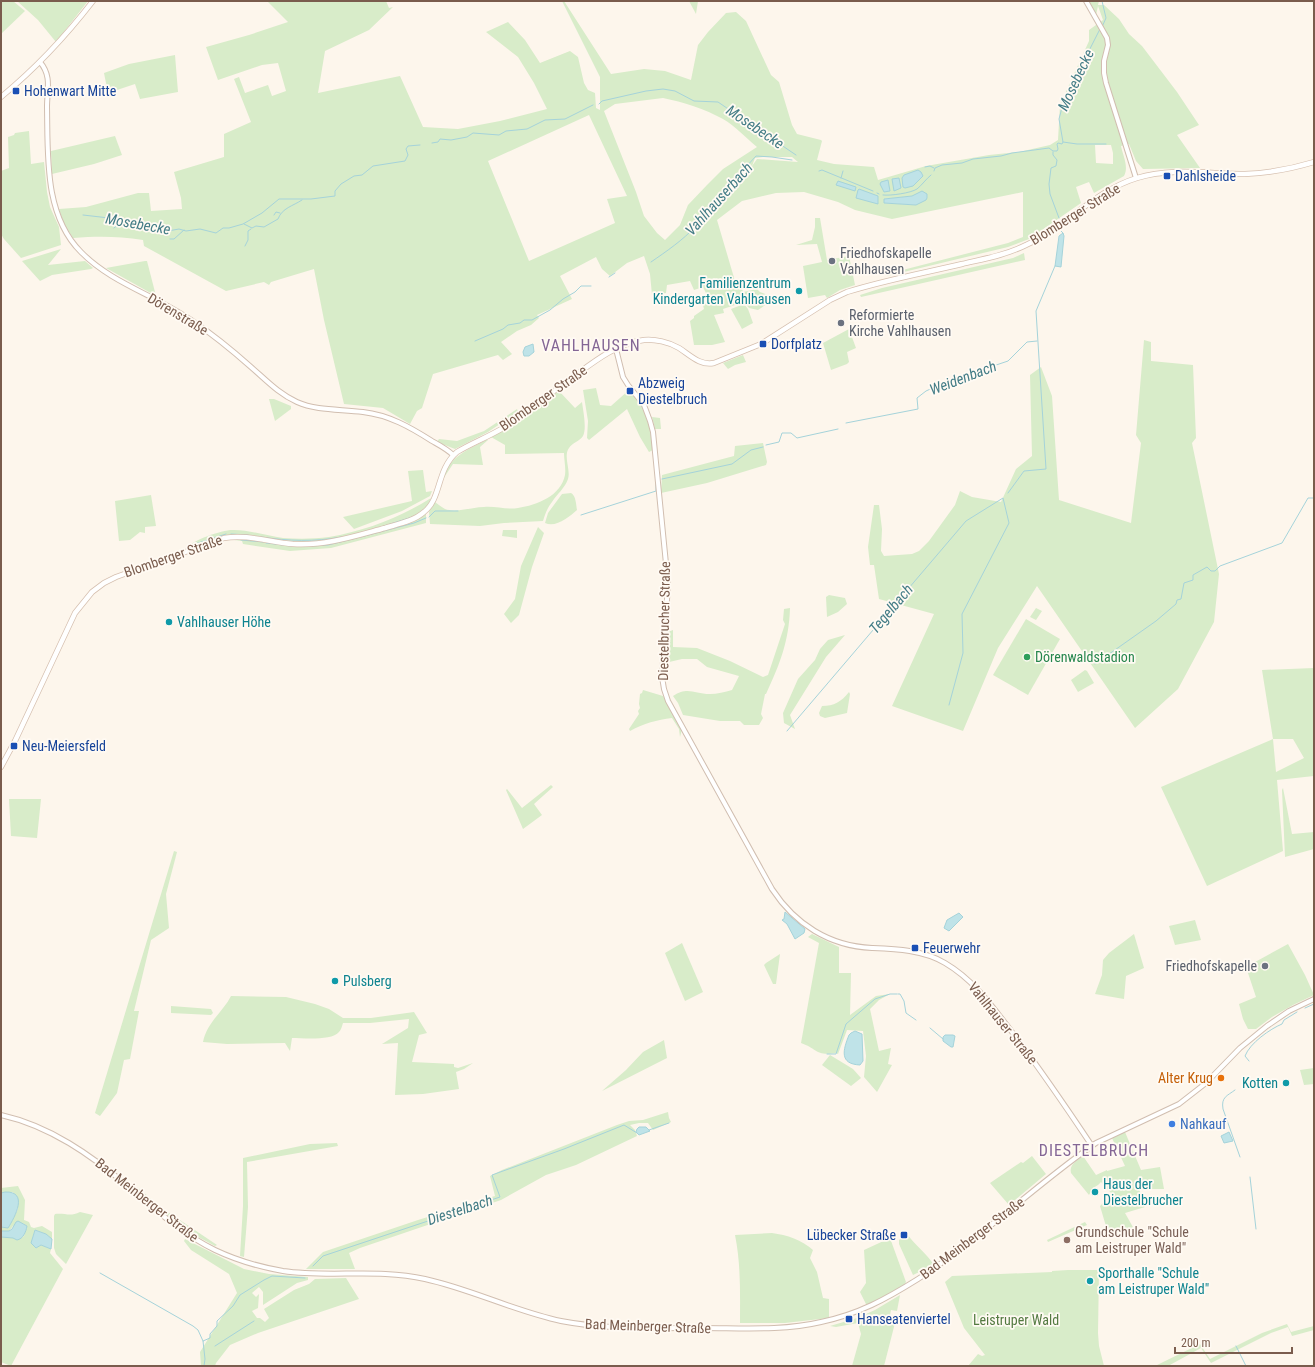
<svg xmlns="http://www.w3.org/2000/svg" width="1315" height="1367" font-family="'Roboto Condensed',sans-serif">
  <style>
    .green { fill: #d8ecc9; fill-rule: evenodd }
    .water { fill: #bfe3e8; stroke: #a5d3da }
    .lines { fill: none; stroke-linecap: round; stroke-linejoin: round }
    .stream { stroke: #a5d3da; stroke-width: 1 }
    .tertiary-casing { stroke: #d1beb0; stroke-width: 6 }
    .secondary-casing { stroke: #d6c0b0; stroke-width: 6 }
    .tertiary { stroke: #fff; stroke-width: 4 }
    .secondary { stroke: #fff; stroke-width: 4.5 }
    .transit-dot { fill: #1a4fb4; stroke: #fffaf3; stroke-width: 1.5 }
    .worship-dot { fill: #6b7280; stroke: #fffaf3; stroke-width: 1.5 }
    .culture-dot { fill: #0f9aa8; stroke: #fffaf3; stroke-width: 1.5 }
    .leisure-dot { fill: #2e9e5b; stroke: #fffaf3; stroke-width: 1.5 }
    .food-dot { fill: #e8710a; stroke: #fffaf3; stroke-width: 1.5 }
    .shop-dot { fill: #3f7fe0; stroke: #fffaf3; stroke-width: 1.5 }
    .education-dot { fill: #8d6e63; stroke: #fffaf3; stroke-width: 1.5 }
    .labels { text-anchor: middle; stroke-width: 3.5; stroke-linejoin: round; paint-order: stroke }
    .transit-label { font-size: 14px; fill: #164399; stroke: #fffaf3; text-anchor: start }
    .street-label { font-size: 14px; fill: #7a5c4d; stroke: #fffaf3 }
    .worship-label { font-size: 14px; fill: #5b616d; stroke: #fffaf3; text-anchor: start }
    .culture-label { font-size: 14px; fill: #0d838f; stroke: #fffaf3; text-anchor: start }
    .leisure-label { font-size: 14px; fill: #27864d; stroke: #fffaf3; text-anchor: start }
    .food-label { font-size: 14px; fill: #c56008; stroke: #fffaf3; text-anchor: end }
    .shop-label { font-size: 14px; fill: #366cbe; stroke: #fffaf3; text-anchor: start }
    .education-label { font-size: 14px; fill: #785e54; stroke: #fffaf3; text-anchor: start }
    .park-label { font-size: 14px; fill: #537a41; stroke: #fffaf3 }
    .water-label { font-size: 15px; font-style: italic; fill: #437c86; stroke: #fffaf3 }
    .quarter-label { font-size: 16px; letter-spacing: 1px; fill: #846695; stroke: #fffaf3 }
  </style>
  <rect width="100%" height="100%" fill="#fdf6ec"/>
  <g class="green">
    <path d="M1 1H13L25 11 1 34Z"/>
    <path d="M17 1H88L56 42 38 20Z"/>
    <path d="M267 1H386L389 8 393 7 369 30 325 51 318 93 400 76 423 127 458 129 500 121 547 109 534 83 518 57 486 32 508 22 525 40 540 63 570 51 578 57 584 83 588 90 595 93 596 108 600 110V77L562 1H564L611 74 644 69 665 71 691 80 698 45 708 32 726 13 736 12 746 21 771 75 779 82 792 125 797 134 821 140 822 141 817 160 834 164 874 167 878 180 926 166 989 155 1019 152 1050 145 1058 140 1060 105 1089 41V30L1103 20 1098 6 1096 15 1088 1H1099L1098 5H1104L1119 19 1129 34 1142 46 1177 92 1199 125 1177 135 1200 168 1143 169 1136 161 1129 144 1121 146C1123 156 1129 167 1124 176L1094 193 1089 182 1076 187 1081 203 1029 239 1008 247 887 276V274L1008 243 1023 237V192L892 219 855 210 838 202 804 192 776 193 742 201 717 220 735 281 740 282 743 292 757 289 760 292 773 297 774 299 758 310 749 308 744 302 723 309 724 313 714 315 725 342 712 345H694L690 321 694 318V316L704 309 703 305 710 301 703 287 694 290 690 281 667 285 666 293 652 295 650 274 644 256 627 263 610 276 602 269 596 257 560 276 572 299 537 315 539 318 531 325 517 331 501 342 512 354 503 360 498 355 433 374 422 408 417 411 410 424 383 408 344 404 324 320 314 269 271 282 269 285 264 282 226 291 144 246 143 240C118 236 97 236 73 238L64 224 59 209 86 207 138 193H149L151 211 182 209 181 198 174 172 224 157V134L251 122 234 79 239 77 245 93 268 85 272 96 286 91 278 63 262 65 218 80 206 47 249 35 288 22ZM663 98C683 102 705 109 723 119 735 126 746 138 757 147L723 169 707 185 688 205 680 225 665 240 657 233 644 216 636 192 604 111 615 104ZM589 115 627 196 607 199 615 223 529 261 488 161ZM1095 145H1111L1113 153V164L1096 163ZM763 157H792L798 162 757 159 752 166 755 158ZM912 196 916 205 884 203V199Z"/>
    <path d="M689 1H698L696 14Z"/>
    <path d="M175 55 178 92 140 99 135 84 108 93 104 73 129 64Z"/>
    <path d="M29 131 31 164 44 162 47 192 50 207 59 227 61 245 21 258 4 239 1 234V171L9 168 8 137 14 135 15 133Z"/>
    <path d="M115 136 122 155 94 164 52 174 51 151Z"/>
    <path d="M815 218H820L827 260 849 256 855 285 840 290 827 298 825 295 808 298 803 266 822 262 817 244 796 245 812 240 815 227Z"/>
    <path d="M61 249 48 265 85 261 93 268 91 269 52 275 40 281 22 261Z"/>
    <path d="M1024 253 1025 260 861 297 860 295 882 288 1013 258Z"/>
    <path d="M147 261 156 296 106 268 145 261Z"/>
    <path d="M744 304 748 309 753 323 742 329 731 309Z"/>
    <path d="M849 329 856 348 847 352 849 362 847 364 831 370 823 343Z"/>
    <path d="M1144 340 1151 342V361L1193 365 1196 438 1192 443 1219 574 1214 622 1178 689 1135 728 1037 586 998 648 963 731 892 706 934 614 879 599 874 565H870L868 547 874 505H879L882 529 881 551 884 556 912 554 919 551 929 541 955 505 960 491 972 497 1001 502 1016 469 1032 456 1030 375 1041 367 1052 396 1059 500 1131 523 1141 443 1136 435Z"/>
    <path d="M743 355 746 362 735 365 728 369 723 363Z"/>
    <path d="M596 388 600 405 611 406 629 390 643 407 649 422 653 450 649 452 640 437 627 409 589 440 587 438 588 421 583 390Z"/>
    <path d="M559 391 575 408 582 402C583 410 587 428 583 436 580 441 572 443 569 448 563 456 571 470 568 479 565 488 557 494 552 502 547 508 545 515 543 521L504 523 480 526 430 524 429 512 435 502C438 504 441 507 445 509 456 513 473 507 484 507 496 506 507 510 518 508 537 505 561 496 565 475 566 468 564 460 564 453L505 454V445L491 437Z"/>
    <path d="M269 399H274L291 406V409L275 421Z"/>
    <path d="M517 409 518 412 488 432 455 449 437 442 439 439 457 441 484 431Z"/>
    <path d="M652 417 660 418 661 429H655Z"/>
    <path d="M486 440H488L480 447 483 465 453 464 443 479C447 458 469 449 486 440Z"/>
    <path d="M763 443 767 462 766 465 707 483 661 493 662 475 734 456 735 446Z"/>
    <path d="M423 470 426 492 432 491 430 496 402 511 354 529 343 517 412 501 408 471Z"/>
    <path d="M571 493C576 496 576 504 577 510 569 517 556 528 545 523L548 513 562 494Z"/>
    <path d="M151 495 156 526 145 527V533L140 532 130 540 119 541 115 501Z"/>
    <path d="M431 498 428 506 420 514 400 522 344 538 318 542H304L227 535 187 548C192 540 224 529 234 530 250 530 267 536 283 538 298 539 314 539 329 537 365 531 401 517 431 498Z"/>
    <path d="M426 514V523L331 548 290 551 243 544 242 541 234 540 235 538 329 544 419 518Z"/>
    <path d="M538 527 544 533 532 567 519 615 511 623 504 614 515 599 521 566Z"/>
    <path d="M503 530H517V538L502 536Z"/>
    <path d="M829 595 845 598 847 604 838 612 827 617 826 597Z"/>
    <path d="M790 608C789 641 780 664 766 694H765L761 714 763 718 759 725H744L740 721H720L683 715 678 703 673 696C688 686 694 694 710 694 717 694 725 692 732 690L739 676 707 667 697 659H682L665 663 666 637 668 632 673 630V647L697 648 730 661 763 677 768 675 785 624 783 620 784 609Z"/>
    <path d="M1036 608 1042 611 1036 620 1030 617Z"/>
    <path d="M1026 619 1060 639 1028 695 993 675Z"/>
    <path d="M845 635 826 657 790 715 795 729 784 723 783 713 798 679 815 660 820 649 828 640Z"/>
    <path d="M1314 668V776L1277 780 1283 851 1207 886 1161 787 1273 739 1262 670ZM1273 739H1293L1304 758 1276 772Z"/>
    <path d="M1085 670 1087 671 1094 683 1078 692 1071 680Z"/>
    <path d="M643 690 663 696 682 729 680 737 679 729 672 718C657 720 644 723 630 731L629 729 639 714 638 711 640 708 639 704 640 694 642 693Z"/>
    <path d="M849 692 850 694 847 713 825 718 820 716 819 713 822 706C834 706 841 702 849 692Z"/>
    <path d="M551 785 553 787 534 804 542 815 523 829 506 790 507 789 522 808Z"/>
    <path d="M1283 788 1292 834 1314 832V849L1285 857 1282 790Z"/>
    <path d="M9 799H41L37 838 11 836Z"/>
    <path d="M174 851 177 852 166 894 169 928 151 940 134 1011H139L130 1059 124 1060 117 1093 100 1116 95 1113Z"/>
    <path d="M1195 920 1201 940 1175 945 1169 926Z"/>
    <path d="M812 934 839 947V973H851L850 1015 876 996 890 994 879 1000 870 1009 879 1051 891 1048 888 1064 892 1065 877 1092 864 1077 866 1056 863 1031 847 1030 838 1054 836 1053C815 1056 818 1049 801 1043L819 943 808 937Z"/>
    <path d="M1134 934 1144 968 1126 976 1124 999 1095 994 1102 975 1103 960 1109 953Z"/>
    <path d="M682 943 703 992 685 1001 665 953Z"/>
    <path d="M1288 944 1305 975 1314 995 1293 1005 1272 1017 1256 1029H1248L1243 1019 1239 1004 1256 997 1246 967Z"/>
    <path d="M780 954 776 984H773L764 965 766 963Z"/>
    <path d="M231 996 286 997 315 1004 329 1009 343 1018H371L414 1012 427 1033 419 1035 412 1062 454 1064V1067L458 1068 473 1063 464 1069 456 1072 459 1089 423 1094 395 1095 398 1043 382 1044 408 1028 409 1019 370 1023H343C342 1026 341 1030 339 1032 332 1041 303 1038 292 1038L290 1051 285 1043 227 1044 203 1042C207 1022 223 1012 231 996Z"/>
    <path d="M171 1006 211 1009 213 1013 211 1015 171 1013Z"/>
    <path d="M664 1040 667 1058 602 1091 626 1070 643 1052Z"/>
    <path d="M830 1055 853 1069 861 1078 851 1086 822 1065Z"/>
    <path d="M1314 1068V1084L1304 1085 1300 1070Z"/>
    <path d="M668 1112 669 1118 671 1122 653 1130 648 1123H639L630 1125 635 1130 637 1136 576 1165 546 1175 501 1200 360 1248 349 1253 355 1269H306L323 1252 418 1220 495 1196 490 1176 502 1170 617 1125 629 1121 643 1120Z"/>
    <path d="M1125 1132 1141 1170 1160 1167 1164 1189H1139L1145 1207 1125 1213 1134 1229 1112 1235 1108 1233 1100 1206 1112 1194 1101 1182 1098 1185 1093 1188 1089 1195 1071 1173C1069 1164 1077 1161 1083 1156L1096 1175 1107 1170V1171L1125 1166 1112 1138Z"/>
    <path d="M337 1143 338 1146 247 1162 248 1207 244 1257 240 1256 243 1206V1158L310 1144Z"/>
    <path d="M1032 1156 1046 1174 1009 1205 990 1183 1021 1162 1023 1163Z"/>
    <path d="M18 1186 25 1200 24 1220 29 1222 31 1227 34 1228 42 1226 52 1232V1239L46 1234 35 1230 32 1239 36 1248 41 1245 51 1249 50 1253 63 1269 11 1366 1 1362V1237L21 1238 24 1236 27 1226 22 1223 13 1226 9 1231H1V1227L8 1228 18 1209 13 1192 1 1193V1188Z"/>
    <path d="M137 1187 162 1208 217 1245 215 1246 189 1232 166 1215 134 1190Z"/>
    <path d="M80 1212 93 1215 66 1264 56 1254 54 1248V1216L55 1214C66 1213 70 1217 80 1212Z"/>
    <path d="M1085 1222 1087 1225 1048 1242 1047 1240Z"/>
    <path d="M772 1233C787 1235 802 1240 813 1250L810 1258 817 1272 823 1298 829 1299V1318L785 1323H740C740 1294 741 1264 735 1235Z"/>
    <path d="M907 1234C915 1245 927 1254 934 1265L913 1275 899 1244V1240Z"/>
    <path d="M890 1238 906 1282 904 1285 867 1306 860 1292 866 1283 864 1250Z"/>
    <path d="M185 1239 244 1269 269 1274 308 1277V1280L297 1283 263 1305V1292L259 1287 252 1293 256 1297 259 1294 258 1308 252 1311 257 1318H260L265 1322 269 1318 264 1309 294 1290 309 1284 315 1279 346 1278 359 1299 258 1333 230 1345 216 1363 215 1366H201L200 1352 237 1293 229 1274 191 1250 184 1241Z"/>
    <path d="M1068 1270H1098L1099 1271 1098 1333 1099 1346 1104 1366H968L978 1354 982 1356 985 1355 964 1328 945 1282 952 1276 1052 1272V1271Z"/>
    <path d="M900 1295 897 1311 891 1310 889 1321 895 1323 884 1366H852L861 1334 858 1323 836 1327 830 1326 857 1318 875 1310Z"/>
    <path d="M1287 1324 1291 1332 1314 1326V1330L1292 1336 1288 1327 1271 1333 1211 1363 1201 1348 1168 1366H1155L1200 1344 1210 1359 1262 1333Z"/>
  </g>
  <g class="water">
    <path d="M918 170 921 172 923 176 913 186 905 188 903 187 902 178 904 175Z"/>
    <path d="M899 178 901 188 894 191 892 179Z"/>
    <path d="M888 180 890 191 884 192 880 184 881 182Z"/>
    <path d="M838 181 856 187 855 191 836 185Z"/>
    <path d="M859 189 878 196V204L856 198 858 190Z"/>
    <path d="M922 191 927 194V198L926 200 916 205 884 203V199L912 196Z"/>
    <path d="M1063 233 1064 236 1061 267 1055 266 1059 236Z"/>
    <path d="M533 344 534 352 529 356H524L523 352 525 347Z"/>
    <path d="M785 912 805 929 804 933 795 939 787 924 782 920 784 919Z"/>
    <path d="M959 913 963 917 949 931 944 928 947 920Z"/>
    <path d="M855 1031 862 1034 863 1061 860 1065C839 1064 843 1050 849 1035L851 1033Z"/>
    <path d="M945 1035H953L955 1036 953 1047H951L943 1041V1037Z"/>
    <path d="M639 1127H646L650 1131 639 1135 636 1132 637 1129Z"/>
    <path d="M1229 1132 1233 1141 1224 1143 1221 1136Z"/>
    <path d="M5 1192C29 1191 15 1217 8 1228L1 1227V1193Z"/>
    <path d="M18 1221 27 1226C26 1232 23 1239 17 1240L13 1238 1 1237V1231H9L12 1229 16 1222Z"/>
    <path d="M35 1230 46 1234 52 1239 51 1249 41 1245 36 1248 31 1243Z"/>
  </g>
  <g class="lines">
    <g class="stream">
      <path d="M1102 1 1106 18 1102 27"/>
      <path d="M599 104 602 101 646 91 663 89 675 91 694 101 718 102 796 155"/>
      <path d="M1063 142 1077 144H1106"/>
      <path d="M432 143 438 142 440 139 451 140 467 137 473 133 499 135 506 131 527 129 545 120 565 119 593 105"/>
      <path d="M1053 152V155L1057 160 1056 166 1051 168 1049 184 1050 194 1059 218"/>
      <path d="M925 167 930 166 934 168"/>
      <path d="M819 171 822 170 873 191"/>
      <path d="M934 171 935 168 942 165 962 163 973 159 1001 156 1012 153 1049 148 1053 151H1057L1058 149 1057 144 1058 143 1062 144 1063 142 1059 119 1064 100 1100 29"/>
      <path d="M841 178 843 171"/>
      <path d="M877 193 879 194"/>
      <path d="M883 195C890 196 911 193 917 189 922 185 926 179 931 175"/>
      <path d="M83 215 144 222 168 231 179 229 186 231 200 229 216 233 223 228H229L243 224 262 213 279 199H311L335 196V191L341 184 354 176 362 175 373 166 405 161 408 155 406 149 408 146 420 145"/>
      <path d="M274 215 276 212 280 213"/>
      <path d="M244 224 252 228 256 226 264 227 278 219C282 208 293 206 302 200"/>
      <path d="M114 228 120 223 129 220"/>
      <path d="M1061 231 1063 233"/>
      <path d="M170 239H174L184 230"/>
      <path d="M245 246 248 240V231L251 229"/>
      <path d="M651 262C667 251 683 240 696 226V221L701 217 703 212 718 202 721 193 731 186 733 181 756 156 772 157 792 160"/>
      <path d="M609 277 615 273"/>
      <path d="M475 341 503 329 508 325 520 323 524 320H532L550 310 563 299 575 292 581 286H591"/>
      <path d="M846 423 918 409 917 398 926 391 946 382 1008 361 1027 342 1037 341"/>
      <path d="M766 445 779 442 782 433H791L797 438 838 429"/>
      <path d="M662 479 732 464 751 450 763 447"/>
      <path d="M1008 493 1024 471 1046 469 1036 311 1055 266"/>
      <path d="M581 515 656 491V482"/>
      <path d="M429 517 435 511H458"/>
      <path d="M384 526 412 517"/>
      <path d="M231 534 248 535"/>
      <path d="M261 537C289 541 314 542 341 537"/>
      <path d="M361 537 414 523 426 518"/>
      <path d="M241 540 263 542"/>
      <path d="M266 543 292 546"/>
      <path d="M189 546 226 534"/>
      <path d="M310 546 328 545 357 538"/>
      <path d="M1095 664 1156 621 1176 604 1177 600 1181 599 1184 583 1193 580V575L1207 567 1211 571H1215L1220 566 1282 543 1308 498H1314"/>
      <path d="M787 731 966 521 1003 498 1009 523 962 614 963 653 949 705"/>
      <path d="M898 994H900L904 1001 906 1013 916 1020"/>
      <path d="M1305 1008 1314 1004"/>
      <path d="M930 1028 943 1039"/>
      <path d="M827 1054H836L846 1024 875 999 890 994H897"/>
      <path d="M1249 1061 1245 1056C1250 1043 1270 1029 1282 1024L1284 1020 1297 1012"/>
      <path d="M1235 1090C1227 1096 1221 1097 1223 1109L1240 1157"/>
      <path d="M649 1130 669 1123"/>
      <path d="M1250 1177 1256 1229"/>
      <path d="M313 1266 323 1256 500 1197 492 1175 564 1149 624 1125 637 1133"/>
      <path d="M100 1273 193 1326 198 1330 203 1341"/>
      <path d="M215 1346 254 1321"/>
      <path d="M1236 1346 1246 1366"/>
      <path d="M204 1366 205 1359 203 1341 210 1338V1334L217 1326V1321L233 1306 240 1295 264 1280 272 1276 305 1278"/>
    </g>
    <defs>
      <g id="tertiary">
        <path d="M1086 1 1107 38 1108 45 1104 61V73L1106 83 1136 178"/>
        <path d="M40 62C52 76 47 90 47 107 48 156 44 215 81 252 112 284 158 296 194 322 215 336 233 351 251 367 266 380 279 394 297 402 317 411 341 409 363 412 389 415 410 427 432 441 439 445 447 449 453 455"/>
        <path d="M616 349 623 377 628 385 644 405 650 421 653 432 668 584 662 677 664 689 668 701 772 889C795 924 829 946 872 948 896 949 923 950 945 963 974 980 992 1006 1012 1032 1040 1069 1066 1107 1092 1146"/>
        <path d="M1 1115C50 1126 91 1155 129 1187 156 1210 182 1234 215 1250 236 1260 260 1267 283 1271 330 1278 377 1268 425 1279 471 1289 514 1311 561 1321 607 1330 656 1328 703 1328 742 1328 783 1331 821 1322 859 1314 886 1299 918 1279 975 1242 1024 1196 1078 1156L1096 1143 1179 1104 1206 1083 1240 1048 1267 1026 1289 1011 1314 999"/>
      </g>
      <g id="secondary">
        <path d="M1 97C35 69 66 36 93 1"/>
        <path d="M1 767 15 741 75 613 92 592 104 583 116 577 224 538C246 534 270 542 293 544 325 546 355 536 385 528 398 524 414 521 424 512 442 498 436 470 457 452 472 443 488 437 503 428 525 412 547 396 569 380 591 364 616 343 644 340 655 339 669 342 679 348 690 355 700 366 714 363L761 344 830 300 847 292C885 280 924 273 962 264 983 259 1006 255 1026 245 1066 227 1094 191 1137 178 1172 167 1209 174 1245 174 1269 173 1291 169 1314 162"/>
      </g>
    </defs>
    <use href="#tertiary" class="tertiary-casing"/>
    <use href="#secondary" class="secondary-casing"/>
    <use href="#tertiary" class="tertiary"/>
    <use href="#secondary" class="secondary"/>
  </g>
  <g class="transit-dot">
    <rect x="12" y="87" width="8" height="8" rx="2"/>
    <rect x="1163" y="172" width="8" height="8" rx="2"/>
    <rect x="759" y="340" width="8" height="8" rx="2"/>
    <rect x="626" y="387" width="8" height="8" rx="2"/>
    <rect x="10" y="742" width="8" height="8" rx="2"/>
    <rect x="911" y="944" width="8" height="8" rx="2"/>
    <rect x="900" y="1231" width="8" height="8" rx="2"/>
    <rect x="845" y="1315" width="8" height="8" rx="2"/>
  </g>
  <g class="worship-dot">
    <circle cx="832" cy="261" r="4"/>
    <circle cx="841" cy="323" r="4"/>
    <circle cx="1265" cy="966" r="4"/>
  </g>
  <g class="culture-dot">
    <circle cx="799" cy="291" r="4"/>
    <circle cx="169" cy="622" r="4"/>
    <circle cx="335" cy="981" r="4"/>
    <circle cx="1286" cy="1083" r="4"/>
    <circle cx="1095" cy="1192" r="4"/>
    <circle cx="1090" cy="1281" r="4"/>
  </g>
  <circle class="leisure-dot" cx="1027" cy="657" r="4"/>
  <circle class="food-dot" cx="1221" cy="1078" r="4"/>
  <circle class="shop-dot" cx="1172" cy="1124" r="4"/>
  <circle class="education-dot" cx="1067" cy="1240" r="4"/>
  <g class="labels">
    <g class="transit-label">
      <text x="24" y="96">Hohenwart Mitte</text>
      <text x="1175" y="181">Dahlsheide</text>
      <text x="771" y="349">Dorfplatz</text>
      <text x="638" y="388">Abzweig<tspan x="638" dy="16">Diestelbruch</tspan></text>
      <text x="22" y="751">Neu-Meiersfeld</text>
      <text x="923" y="953">Feuerwehr</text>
      <text x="896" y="1240" text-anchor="end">Lübecker Straße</text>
      <text x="857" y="1324">Hanseatenviertel</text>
    </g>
    <g class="street-label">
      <text transform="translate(1075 214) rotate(-32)" y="5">Blomberger Straße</text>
      <text transform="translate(178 314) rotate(31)" y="5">Dörenstraße</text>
      <text transform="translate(543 398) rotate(-35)" y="5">Blomberger Straße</text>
      <text transform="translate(173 556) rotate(-19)" y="5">Blomberger Straße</text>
      <text transform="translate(664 621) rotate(-89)" y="5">Diestelbrucher Straße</text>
      <text transform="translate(1003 1023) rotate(51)" y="5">Vahlhauser Straße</text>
      <text transform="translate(147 1200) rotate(38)" y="5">Bad Meinberger Straße</text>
      <text transform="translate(972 1238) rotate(-37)" y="5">Bad Meinberger Straße</text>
      <text transform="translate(648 1326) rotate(2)" y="5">Bad Meinberger Straße</text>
    </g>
    <g class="worship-label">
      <text x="840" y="258">Friedhofskapelle<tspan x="840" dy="16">Vahlhausen</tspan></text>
      <text x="849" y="320">Reformierte<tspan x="849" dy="16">Kirche Vahlhausen</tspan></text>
      <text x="1257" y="971" text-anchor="end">Friedhofskapelle</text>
    </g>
    <g class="culture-label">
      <text x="791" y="288" text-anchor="end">Familienzentrum<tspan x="791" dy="16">Kindergarten Vahlhausen</tspan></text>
      <text x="177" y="627">Vahlhauser Höhe</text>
      <text x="343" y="986">Pulsberg</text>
      <text x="1278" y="1088" text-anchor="end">Kotten</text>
      <text x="1103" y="1189">Haus der<tspan x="1103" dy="16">Diestelbrucher</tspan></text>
      <text x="1098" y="1278">Sporthalle "Schule<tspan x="1098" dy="16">am Leistruper Wald"</tspan></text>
    </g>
    <g class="leisure-label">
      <text x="1035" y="662">Dörenwaldstadion</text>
    </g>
    <g class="food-label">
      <text x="1213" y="1083">Alter Krug</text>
    </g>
    <g class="shop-label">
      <text x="1180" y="1129">Nahkauf</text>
    </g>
    <g class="education-label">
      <text x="1075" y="1237">Grundschule "Schule<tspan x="1075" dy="16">am Leistruper Wald"</tspan></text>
    </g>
    <g class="park-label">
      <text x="1016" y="1325">Leistruper Wald</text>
    </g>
    <g class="water-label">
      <text transform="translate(1076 80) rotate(-65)" y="5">Mosebecke</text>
      <text transform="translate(755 127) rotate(34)" y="5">Mosebecke</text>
      <text transform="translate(719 199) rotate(-48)" y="5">Vahlhauserbach</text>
      <text transform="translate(138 224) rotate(10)" y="5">Mosebecke</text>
      <text transform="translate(963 378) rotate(-21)" y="5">Weidenbach</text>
      <text transform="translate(891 609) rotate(-50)" y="5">Tegelbach</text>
      <text transform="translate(460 1210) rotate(-18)" y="5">Diestelbach</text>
    </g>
    <g class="quarter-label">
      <text x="591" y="351">VAHLHAUSEN</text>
      <text x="1094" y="1156">DIESTELBRUCH</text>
    </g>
  </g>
  <rect width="1315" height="1367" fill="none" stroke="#7a5c4d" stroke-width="4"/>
  <path d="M1175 1347v6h117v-6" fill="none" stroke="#7a5c4d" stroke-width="2"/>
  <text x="1181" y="1347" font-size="12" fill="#7a5c4d" stroke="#fffaf3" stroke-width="3" paint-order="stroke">200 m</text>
</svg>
